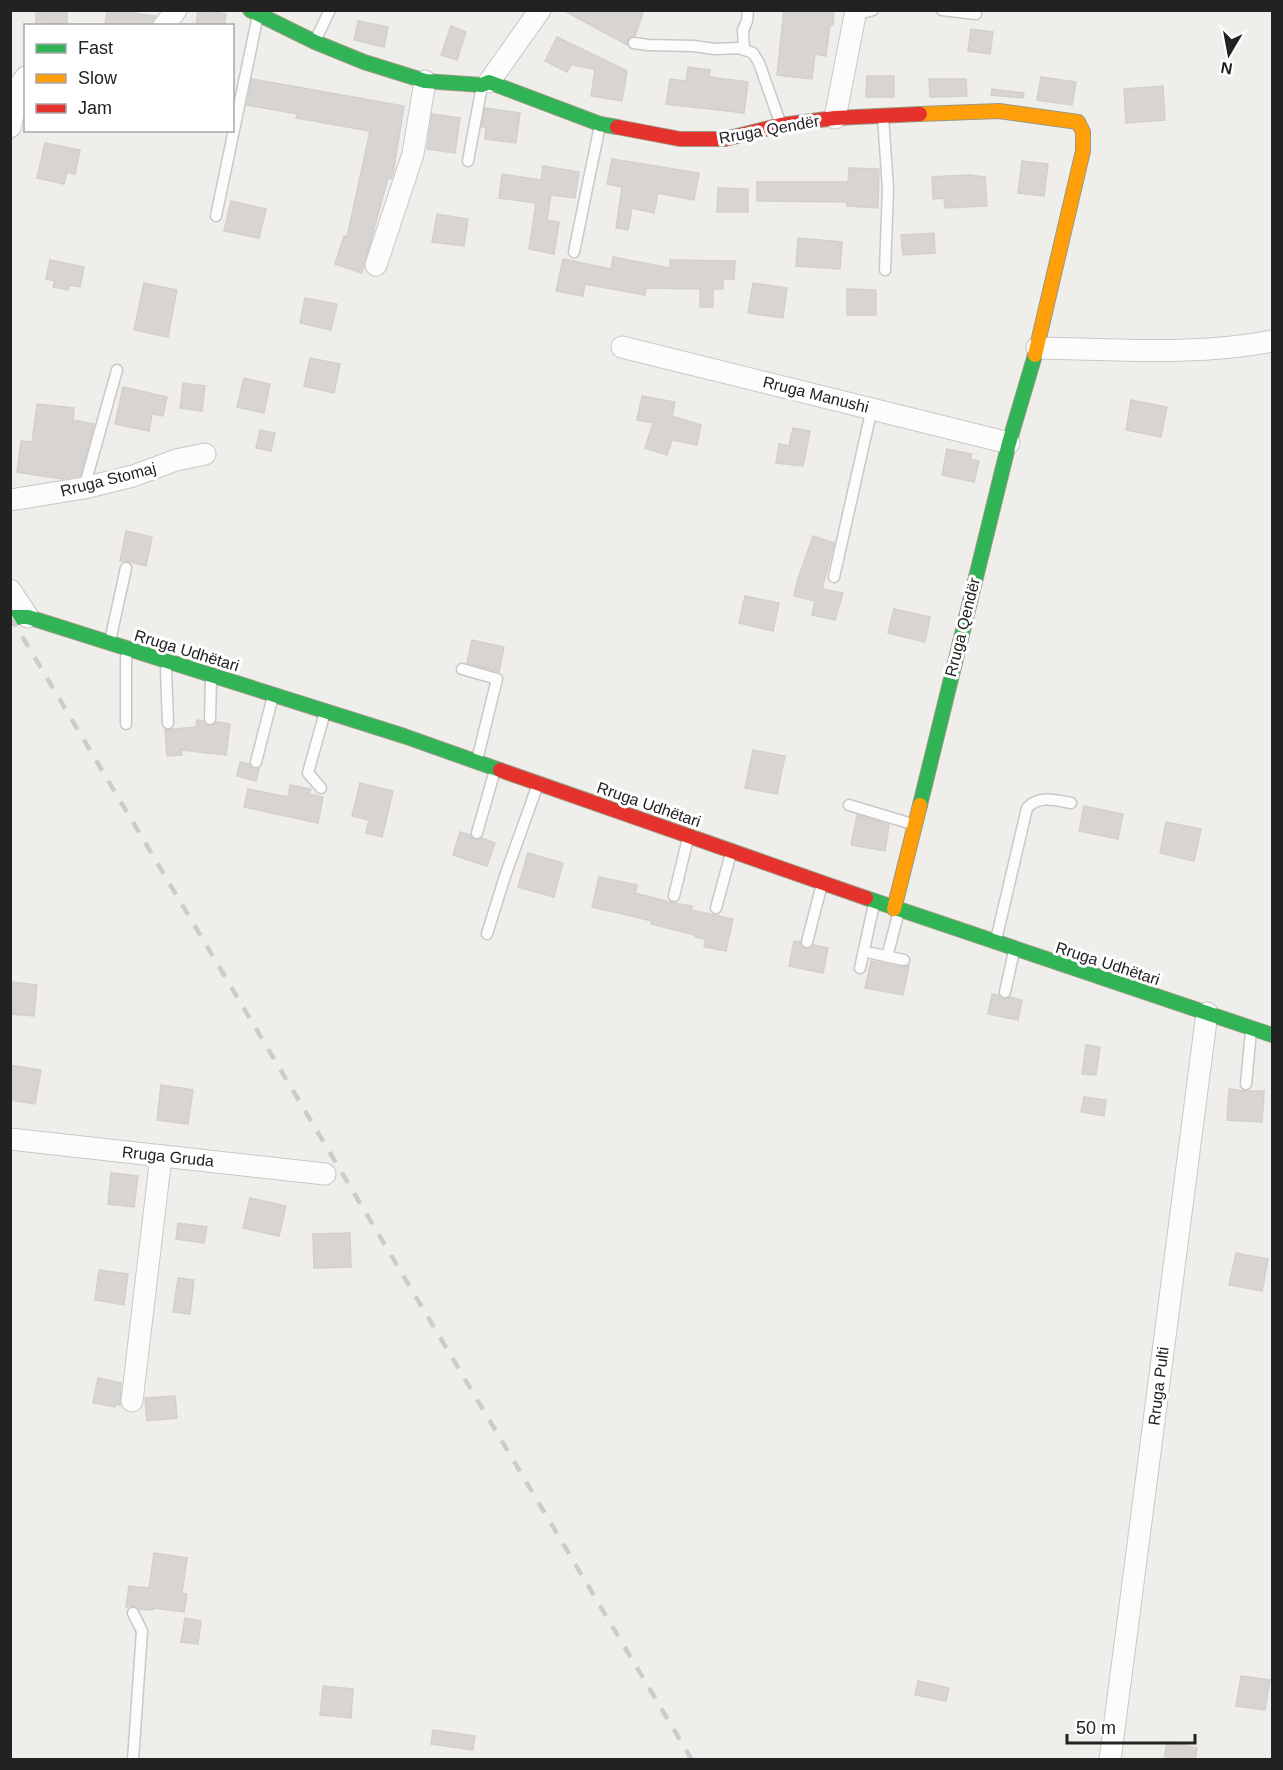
<svg xmlns="http://www.w3.org/2000/svg" width="1283" height="1770" font-family="Arial,sans-serif">
  <style>
    .building { fill: #d7d4d2; stroke: #d3d0cc; stroke-width: 1.5 }
    .lines { fill: none; stroke-linecap: round; stroke-linejoin: round }
    .lane-casing { stroke: #c9c8c7; stroke-width: 13 }
    .street-casing { stroke: #c9c8c7; stroke-width: 23 }
    .fast-casing { stroke: #999a82; stroke-width: 16 }
    .slow-casing { stroke: #999a82; stroke-width: 16 }
    .jam-casing { stroke: #999a82; stroke-width: 16 }
    .lane { stroke: #fdfcfc; stroke-width: 10 }
    .street { stroke: #fdfcfc; stroke-width: 21 }
    .fast { stroke: #30b455; stroke-width: 14 }
    .slow { stroke: #ff9f0a; stroke-width: 14 }
    .jam { stroke: #e5322d; stroke-width: 14 }
    .rail { stroke: #ccc; stroke-width: 4.5; stroke-dasharray: 12 12; stroke-linecap: butt }
    .labels { text-anchor: middle; stroke-width: 6; stroke-linejoin: round; paint-order: stroke }
    .street-label { font-size: 16px; fill: #222; stroke: #fff }
  </style>
  <rect width="100%" height="100%" fill="#f0eeeb"/>
  <g class="building">
    <path d="M36 10H67V24L36 25Z"/>
    <path d="M107 10H111L156 16 151 26H105Z"/>
    <path d="M198 10 226 14 224 26H196Z"/>
    <path d="M563 10H644L635 36 629 38 627 45Z"/>
    <path d="M784 10H834L833 25H830L826 56 815 54 812 79 777 75Z"/>
    <path d="M358 21 388 27 384 47 354 40Z"/>
    <path d="M451 26 466 32 457 60 441 55Z"/>
    <path d="M971 29 993 32 990 54 968 51Z"/>
    <path d="M557 37 627 71 622 101 591 96 595 69 571 65 567 72 545 61Z"/>
    <path d="M688 67 710 70 709 77 748 82 744 113 666 104 670 79 686 81Z"/>
    <path d="M867 76H894V97H866Z"/>
    <path d="M1041 77 1076 82 1072 105 1037 100Z"/>
    <path d="M252 79 404 106 393 174 391 179 388 178 362 273 335 264 344 236 347 237 370 131 296 118 297 114 247 105Z"/>
    <path d="M929 79H966L967 96 930 97Z"/>
    <path d="M1163 86 1165 120 1126 123 1124 89Z"/>
    <path d="M992 89 1024 93 1023 98 991 95Z"/>
    <path d="M485 108 520 113 516 143 485 139 486 127H482Z"/>
    <path d="M432 114 460 118 455 153 427 149Z"/>
    <path d="M45 143 80 150 75 174 67 172 64 184 37 178Z"/>
    <path d="M612 159 699 173 694 200 658 193 654 213 632 208 628 230 616 228 622 187 607 184Z"/>
    <path d="M1022 161 1048 164 1044 196 1018 193Z"/>
    <path d="M543 166 579 172 575 198 551 195 547 220 559 222 554 254 529 249 536 203 499 198 502 174 541 180Z"/>
    <path d="M849 168 879 169 878 208 847 206V202L757 201V182H848Z"/>
    <path d="M967 175 985 177 987 206 945 208 944 198 933 199 932 177Z"/>
    <path d="M718 188 748 189V212H717Z"/>
    <path d="M231 201 266 209 259 238 224 231Z"/>
    <path d="M437 214 468 219 464 246 432 242Z"/>
    <path d="M934 233 935 253 903 255 901 235Z"/>
    <path d="M798 238 842 242 840 269 796 266Z"/>
    <path d="M613 257 670 268V260L735 261 734 279H723V289H713V307H700V289L646 288 645 295 585 284 583 296 556 291 563 259 611 269Z"/>
    <path d="M50 260 84 267 80 287 69 285 68 290 53 287 55 281 46 279Z"/>
    <path d="M144 283 177 290 168 337 134 330Z"/>
    <path d="M753 283 787 288 783 318 748 313Z"/>
    <path d="M847 289 876 290V315H847Z"/>
    <path d="M305 298 337 304 331 330 300 323Z"/>
    <path d="M310 358 340 364 334 393 304 386Z"/>
    <path d="M244 378 270 384 264 413 237 407Z"/>
    <path d="M183 383 205 386 202 411 180 408Z"/>
    <path d="M123 387 167 397 163 416 152 414 149 431 115 424Z"/>
    <path d="M642 396 675 402 672 416 701 425 697 445 672 440 667 455 645 448 653 423 637 420Z"/>
    <path d="M1131 400 1167 407 1161 437 1126 430Z"/>
    <path d="M37 404 74 408 73 420 94 424 80 476 62 479 17 472 21 441 32 442Z"/>
    <path d="M793 428 810 431 803 466 776 463 779 444 789 446Z"/>
    <path d="M260 430 275 433 271 451 256 448Z"/>
    <path d="M947 449 972 454 970 459 979 461 974 482 942 475Z"/>
    <path d="M126 531 152 537 146 566 127 561H120Z"/>
    <path d="M813 536 834 543 822 589 843 593 835 620 812 615 815 601 794 596 797 582Z"/>
    <path d="M745 596 779 603 773 631 739 623Z"/>
    <path d="M894 609 930 617 925 642 888 633Z"/>
    <path d="M472 640 504 647 499 672 467 663Z"/>
    <path d="M197 720 203 721 209 726 217 722 230 724 226 755 181 750 182 755 167 756 165 730 196 727Z"/>
    <path d="M753 750 785 756 777 794 745 788Z"/>
    <path d="M240 762 249 764 254 769H259L256 781 237 776Z"/>
    <path d="M360 783 393 791 382 837 366 833 369 820 352 816Z"/>
    <path d="M290 785 311 789 309 794 323 797 318 823 244 807 248 789 288 797Z"/>
    <path d="M1084 806 1123 814 1118 839 1079 831Z"/>
    <path d="M857 815 889 825 885 851 851 845Z"/>
    <path d="M1166 822 1201 829 1194 861 1160 853Z"/>
    <path d="M460 832 470 835 474 840 482 838 495 843 487 866 453 855Z"/>
    <path d="M528 853 563 863 554 897 518 887Z"/>
    <path d="M599 877 637 885 635 893 673 903 692 906 691 910 733 919 726 951 704 947 706 939 695 937V935L651 924 652 921 592 907Z"/>
    <path d="M794 941 800 942 801 947 806 949 814 945 828 948 823 973 789 966Z"/>
    <path d="M871 961 902 967 909 966 903 995 865 988Z"/>
    <path d="M10 982 37 985 34 1016 10 1014Z"/>
    <path d="M992 994 998 995 1004 999 1010 997 1022 1000 1018 1020 988 1014Z"/>
    <path d="M1086 1045 1100 1047 1096 1075 1082 1074Z"/>
    <path d="M10 1065 41 1070 35 1104 10 1100Z"/>
    <path d="M161 1085 193 1090 188 1124 157 1120Z"/>
    <path d="M1229 1089 1246 1091H1264L1262 1122 1227 1120Z"/>
    <path d="M1084 1097 1106 1100 1104 1116 1081 1112Z"/>
    <path d="M111 1173 138 1176 134 1207 108 1204Z"/>
    <path d="M250 1198 286 1206 279 1236 243 1228Z"/>
    <path d="M178 1223 207 1227 204 1243 176 1239Z"/>
    <path d="M350 1233 351 1267 314 1268 313 1234Z"/>
    <path d="M1236 1253 1268 1259 1262 1291 1229 1285Z"/>
    <path d="M99 1270 128 1274 124 1305 95 1300Z"/>
    <path d="M178 1278 194 1280 190 1314 173 1312Z"/>
    <path d="M98 1378 121 1383 120 1405 116 1404 115 1407 93 1403Z"/>
    <path d="M175 1396 177 1418 147 1421 145 1398Z"/>
    <path d="M154 1553 187 1558 182 1593 187 1594 184 1612 153 1608V1610L139 1609 134 1606 126 1607 129 1586 149 1588Z"/>
    <path d="M185 1618 201 1621 198 1644 181 1642Z"/>
    <path d="M1241 1676 1270 1680 1265 1710 1236 1706Z"/>
    <path d="M918 1681 949 1688 946 1701 915 1695Z"/>
    <path d="M323 1686 353 1689 351 1718 320 1715Z"/>
    <path d="M433 1730 475 1736 473 1750 431 1744Z"/>
    <path d="M1167 1742 1197 1748 1195 1760H1164Z"/>
  </g>
  <g class="lines">
    <defs>
      <g id="lane">
        <path d="M942 10 976 14"/>
        <path d="M855 15 873 10"/>
        <path d="M315 41 330 10"/>
        <path d="M634 43 648 45 693 46 715 49 739 48 753 53 759 63 781 125"/>
        <path d="M744 50 743 30 747 21 748 10"/>
        <path d="M883 117 888 189 885 270"/>
        <path d="M468 161 482 86"/>
        <path d="M216 216 258 15"/>
        <path d="M574 252 600 125"/>
        <path d="M84 488 117 370"/>
        <path d="M834 577 872 408"/>
        <path d="M110 641 126 568"/>
        <path d="M168 664 166 670 168 723"/>
        <path d="M462 669 497 679 477 760"/>
        <path d="M210 719 211 678"/>
        <path d="M126 724V659L128 650"/>
        <path d="M256 762 273 696"/>
        <path d="M321 788 308 773 325 712"/>
        <path d="M849 805 912 824"/>
        <path d="M477 833 495 770"/>
        <path d="M674 896 688 838"/>
        <path d="M716 908 731 853"/>
        <path d="M487 934 505 876 538 784"/>
        <path d="M996 940 1027 808C1039 795 1055 800 1071 803"/>
        <path d="M807 942 822 884"/>
        <path d="M871 953 904 960"/>
        <path d="M887 957 899 911"/>
        <path d="M860 968 874 904"/>
        <path d="M1005 992 1014 951"/>
        <path d="M1246 1084 1251 1031"/>
        <path d="M133 1613 142 1631 133 1760"/>
      </g>
      <g id="street">
        <path d="M164 26 176 10"/>
        <path d="M489 82 540 10"/>
        <path d="M835 118 856 10"/>
        <path d="M10 127 22 82 26 77"/>
        <path d="M376 265 413 154 425 81"/>
        <path d="M622 347 1009 443"/>
        <path d="M1037 348C1115 349 1196 356 1272 341"/>
        <path d="M10 500 84 488 133 476 176 460 205 454"/>
        <path d="M10 590 28 617"/>
        <path d="M10 1139 325 1174"/>
        <path d="M132 1401 161 1156"/>
        <path d="M1110 1760 1207 1013"/>
      </g>
      <g id="fast">
        <path d="M250 10 315 42 364 62 425 81 482 85 489 82 600 124 617 127"/>
        <path d="M10 617H28L404 736 500 770"/>
        <path d="M920 805 1009 443 1035 355"/>
        <path d="M866 898 1272 1035"/>
      </g>
      <g id="slow">
        <path d="M920 114 999 111 1078 122 1083 132V151L1035 355"/>
        <path d="M894 909 920 805"/>
      </g>
      <g id="jam">
        <path d="M617 127 680 139H725L781 125 835 118 920 114"/>
        <path d="M500 770 866 898"/>
      </g>
    </defs>
    <use href="#lane" class="lane-casing"/>
    <use href="#street" class="street-casing"/>
    <use href="#fast" class="fast-casing"/>
    <use href="#slow" class="slow-casing"/>
    <use href="#jam" class="jam-casing"/>
    <use href="#lane" class="lane"/>
    <use href="#street" class="street"/>
    <use href="#fast" class="fast"/>
    <use href="#slow" class="slow"/>
    <use href="#jam" class="jam"/>
    <path class="rail" d="M10 616 692 1760"/>
  </g>
  <g class="labels">
    <g class="street-label">
      <text transform="translate(769 129) rotate(-10)" y="6">Rruga Qendër</text>
      <text transform="translate(816 394) rotate(14)" y="6">Rruga Manushi</text>
      <text transform="translate(108 479) rotate(-14)" y="6">Rruga Stomaj</text>
      <text transform="translate(962 627) rotate(-76)" y="6">Rruga Qendër</text>
      <text transform="translate(187 650) rotate(17)" y="6">Rruga Udhëtari</text>
      <text transform="translate(649 804) rotate(19)" y="6">Rruga Udhëtari</text>
      <text transform="translate(1108 963) rotate(18)" y="6">Rruga Udhëtari</text>
      <text transform="translate(168 1156) rotate(6)" y="6">Rruga Gruda</text>
      <text transform="translate(1158 1386) rotate(-83)" y="6">Rruga Pulti</text>
    </g>
  </g>
  <rect width="1283" height="1770" fill="none" stroke="#222222" stroke-width="24"/>
  <rect x="24" y="24" width="210" height="108" fill="#ffffff" stroke="#a7a7a7" stroke-width="1.5"/>
  <rect x="36" y="44" width="30" height="9" fill="#30b455" stroke="#a7a7a7" stroke-width="1.5"/>
  <text x="78" y="54" font-size="18" fill="#222222">Fast</text>
  <rect x="36" y="74" width="30" height="9" fill="#ff9f0a" stroke="#a7a7a7" stroke-width="1.5"/>
  <text x="78" y="84" font-size="18" fill="#222222">Slow</text>
  <rect x="36" y="104" width="30" height="9" fill="#e5322d" stroke="#a7a7a7" stroke-width="1.5"/>
  <text x="78" y="114" font-size="18" fill="#222222">Jam</text>
  <g transform="translate(1229 54) rotate(190)" stroke="#ffffff" stroke-width="4.5" paint-order="stroke">
  <path d="M0-4.5L10 22L0 15L-10 22Z" fill="#222222"/>
  <text y="-9" font-size="16" font-weight="bold" text-anchor="middle" fill="#222222">N</text>
  </g>
  <path d="M1067 1734v9h128v-9" fill="none" stroke="#222222" stroke-width="3"/>
  <text x="1076" y="1734" font-size="18" fill="#222222" stroke="#ffffff" stroke-width="4.5" paint-order="stroke">50 m</text>
</svg>
